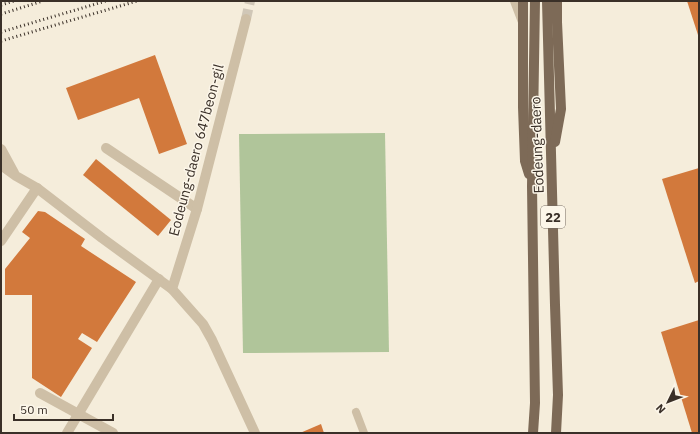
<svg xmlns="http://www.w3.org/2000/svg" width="700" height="434" font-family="'IBM Plex Sans',sans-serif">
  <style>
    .green { fill: #b0c59a }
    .building { fill: #d2793c }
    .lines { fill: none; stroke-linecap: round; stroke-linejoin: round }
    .street-tunnel { stroke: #d0c7b7; stroke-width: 10; stroke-dasharray: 10 5; stroke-linecap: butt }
    .lane { stroke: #cebfa6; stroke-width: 8 }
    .street { stroke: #cebfa6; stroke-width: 10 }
    .primary { stroke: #7d6a57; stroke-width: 10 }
    .rail { stroke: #3a3028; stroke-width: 3; stroke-dasharray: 1 3; stroke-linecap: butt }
    .labels { text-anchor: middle; stroke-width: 3; stroke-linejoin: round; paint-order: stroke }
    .shield { fill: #fcf6e9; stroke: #746b62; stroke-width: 1 }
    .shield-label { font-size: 13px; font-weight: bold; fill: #3a3028 }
    .street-label { font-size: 14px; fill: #3a3028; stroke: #fcf6e9 }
  </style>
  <rect width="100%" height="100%" fill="#f5eddb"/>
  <path class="green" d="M385 133 389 352 243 353 239 134Z"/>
  <g class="building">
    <path d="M687 1H699V38Z"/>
    <path d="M155 55 187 144 159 154 139 98 78 120 66 88Z"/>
    <path d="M96 159 171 220 158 236 83 175Z"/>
    <path d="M699 168V281L695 283 662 179Z"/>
    <path d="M38 211 45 212 85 239 81 246 136 282 97 342 82 333 78 339 92 348 61 397 32 378V295H5V269L30 238 22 232Z"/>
    <path d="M699 320V433H692L661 332Z"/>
    <path d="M321 424 324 433H300Z"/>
  </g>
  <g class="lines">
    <path class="street-tunnel" d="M246 19 250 1"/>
    <path class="lane" d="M356 412 364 433"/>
    <g class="street">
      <path d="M515 1 523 22"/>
      <path d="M106 148 197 209"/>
      <path d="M1 149 14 173"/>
      <path d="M1 165 16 176 37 188 102 238 172 289 203 324 212 340 255 433"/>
      <path d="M1 241 37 188"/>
      <path d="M172 289 197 209 246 19"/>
      <path d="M40 393 113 433"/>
      <path d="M67 433 159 279"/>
    </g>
    <g class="primary">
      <path d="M523 1V107L525 161 529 174"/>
      <path d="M547 1 555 305 558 395 556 433"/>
      <path d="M555 142 561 109 557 22V1"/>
      <path d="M533 433 535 403 532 186 535 1"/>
    </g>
    <g class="rail">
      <path d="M1 5 14 1"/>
      <path d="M1 14 43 1"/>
      <path d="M1 32 106 1"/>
      <path d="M1 41 137 1"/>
    </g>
  </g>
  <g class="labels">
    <rect class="shield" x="541" y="206" width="24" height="22" rx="3"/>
    <g class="shield-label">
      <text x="553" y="222">22</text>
    </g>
    <g class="street-label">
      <text transform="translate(537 145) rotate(-92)" y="5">Eodeung-daero</text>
      <text transform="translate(196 150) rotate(-75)" y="5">Eodeung-daero 647beon-gil</text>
    </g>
  </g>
  <rect width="700" height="434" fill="none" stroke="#3a3028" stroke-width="4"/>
  <g transform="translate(668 402) rotate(227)" stroke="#fcf6e9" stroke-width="3" paint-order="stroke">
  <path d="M0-3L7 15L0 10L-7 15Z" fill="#3a3028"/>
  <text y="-6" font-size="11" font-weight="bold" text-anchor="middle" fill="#3a3028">N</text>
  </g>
  <path d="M14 414v6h99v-6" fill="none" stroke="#3a3028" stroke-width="2"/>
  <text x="20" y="414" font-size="12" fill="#3a3028" stroke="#fcf6e9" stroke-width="3" paint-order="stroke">50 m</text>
</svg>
